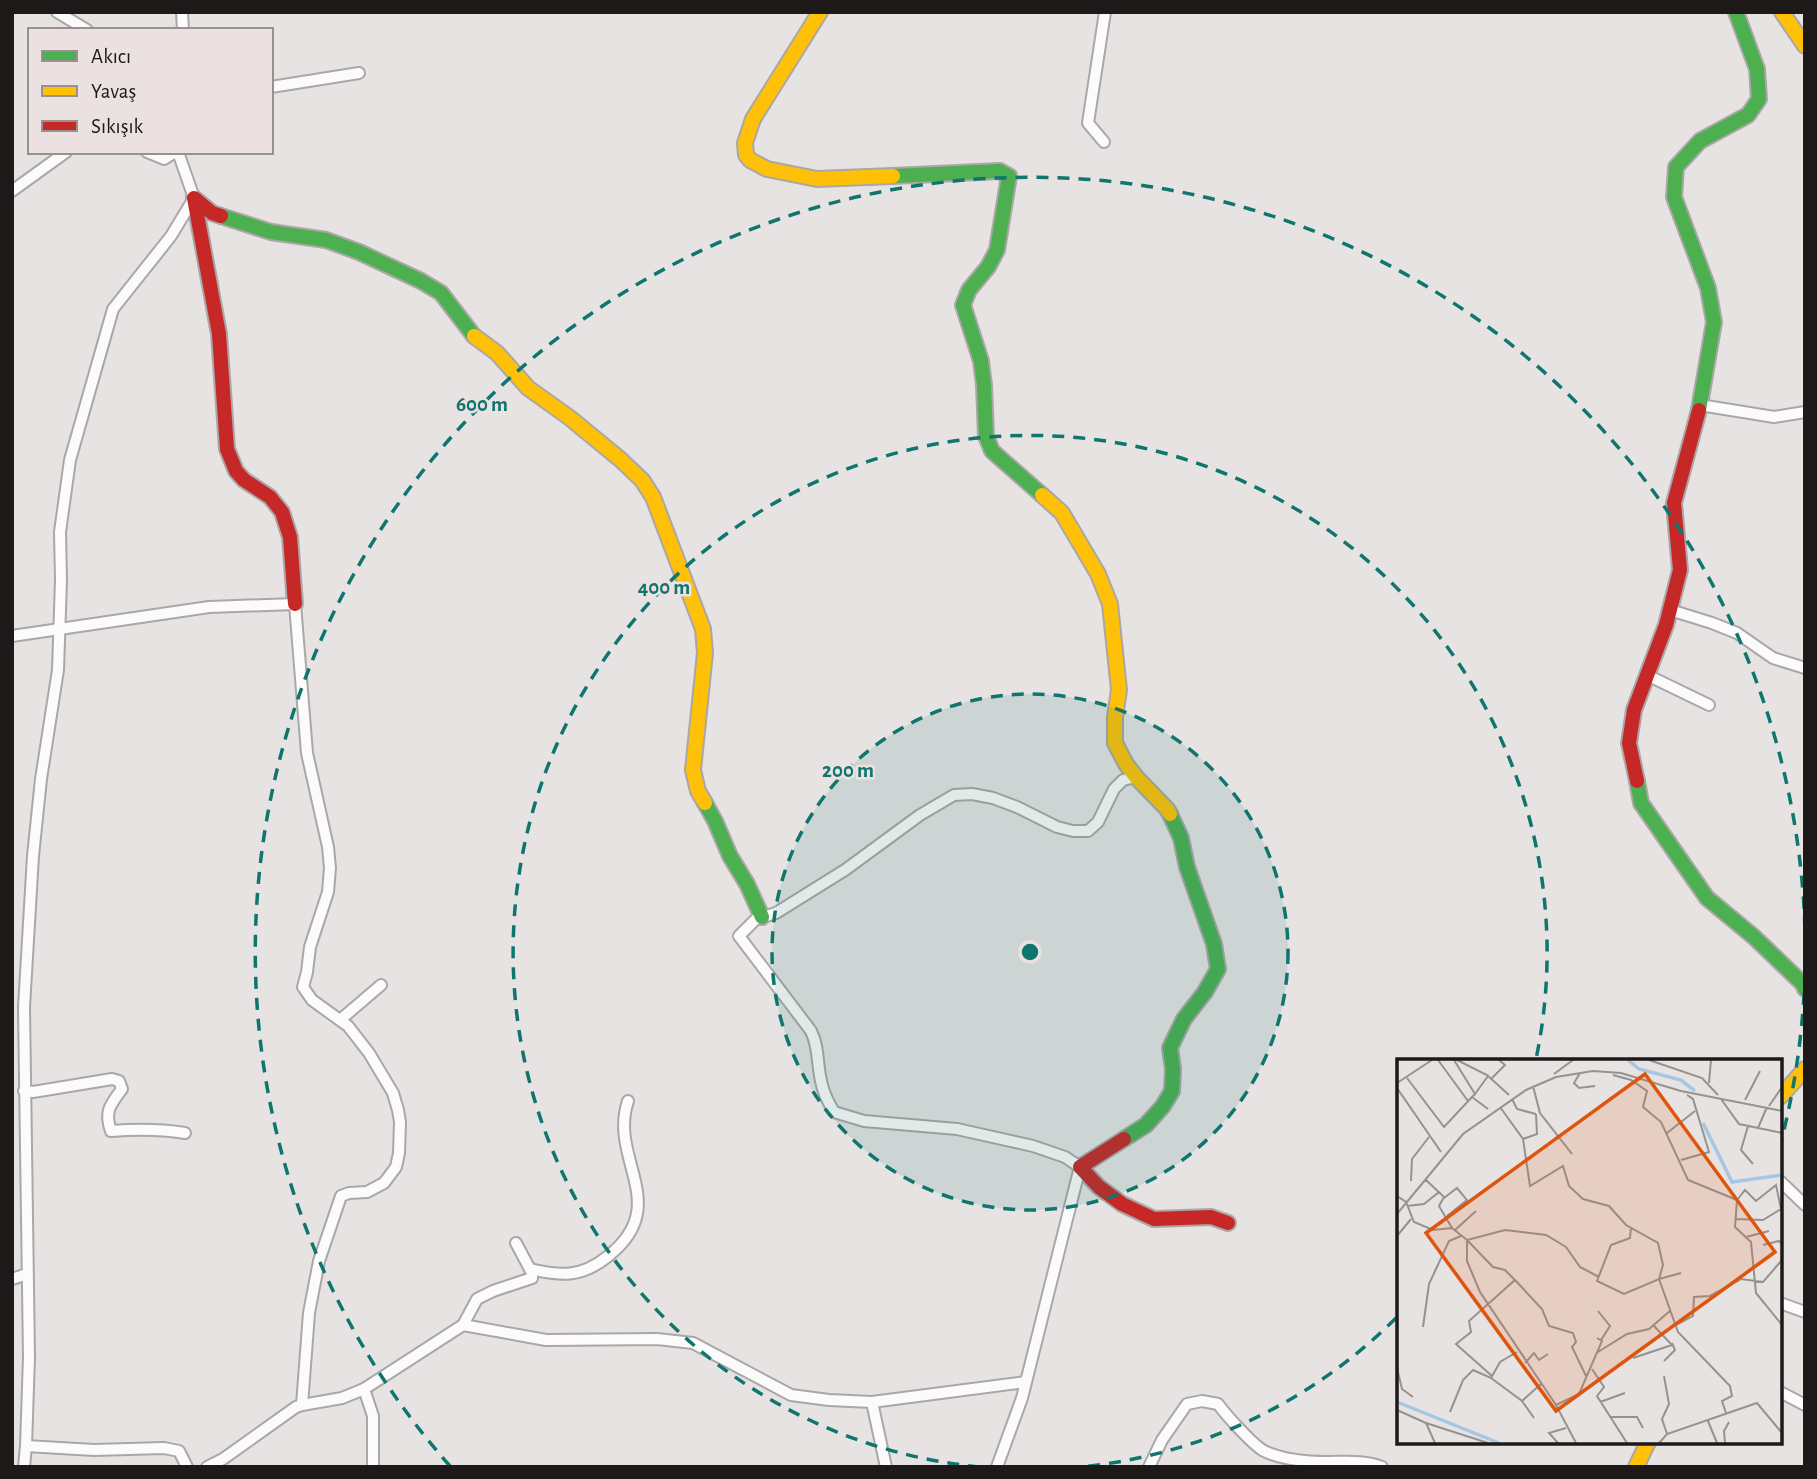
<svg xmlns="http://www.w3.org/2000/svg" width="1817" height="1479" font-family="'Alegreya Sans',sans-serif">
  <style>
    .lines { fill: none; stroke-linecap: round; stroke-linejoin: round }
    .street-casing { stroke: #aba7a6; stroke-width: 14 }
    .fast-casing { stroke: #aba7a6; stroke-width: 18 }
    .slow-casing { stroke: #aba7a6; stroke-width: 18 }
    .jam-casing { stroke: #aba7a6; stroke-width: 18 }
    .street { stroke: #fcfbfb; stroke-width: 10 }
    .fast { stroke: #4caf50; stroke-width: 14 }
    .slow { stroke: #ffc107; stroke-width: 14 }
    .jam { stroke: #c62828; stroke-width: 14 }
    .ring { fill: none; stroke: #0f766e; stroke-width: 3.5; stroke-dasharray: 12 9 }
    .inset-river { fill: none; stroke: #a5c7e2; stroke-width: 3.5 }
    .inset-road { fill: none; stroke: #969292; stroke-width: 2 }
    .view { fill: #de560d; fill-opacity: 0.15; stroke: #de560d; stroke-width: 3.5 }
    .inset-edge { fill: none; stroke: #1c1918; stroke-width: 3.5 }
    .centre { fill: #0f766e; stroke: #ebe1e0; stroke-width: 3.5 }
    .ring-label { font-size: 21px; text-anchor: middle; font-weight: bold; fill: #0f766e; stroke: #ebe1e0; stroke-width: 5; stroke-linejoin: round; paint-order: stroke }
  </style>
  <rect width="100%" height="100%" fill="#e8e3e3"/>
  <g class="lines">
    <defs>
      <g id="street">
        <path d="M57 12 87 30"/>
        <path d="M182 12 183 30"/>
        <path d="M271 87 359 73"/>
        <path d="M1104 142 1088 123 1105 12"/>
        <path d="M147 152 164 159 175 152"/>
        <path d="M12 191 66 152"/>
        <path d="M1700 405 1774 417 1805 412"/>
        <path d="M1670 610 1712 623 1737 633 1773 658 1805 668"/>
        <path d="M12 636 209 607 295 604 307 753 328 847 330 868 328 892 310 947 307 972 303 987 312 1000 348 1026 369 1053 393 1093 398 1110 400 1122 399 1153 396 1167 384 1183 367 1192 349 1193 341 1196 319 1261 309 1313 302 1405"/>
        <path d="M1647 675 1709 705"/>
        <path d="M340 1020 381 985"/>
        <path d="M24 1091 33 1092 112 1079 119 1081 122 1089C110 1105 104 1112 111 1131 136 1129 160 1129 185 1133"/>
        <path d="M1780 1181 1805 1205"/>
        <path d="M530 1269C560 1276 581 1278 607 1257 674 1205 608 1160 628 1101"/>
        <path d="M12 1279 27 1274"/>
        <path d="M1780 1303 1805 1312"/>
        <path d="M463 1325 546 1340 657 1339 693 1343 791 1395 829 1400 872 1402 1026 1382"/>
        <path d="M364 1389 373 1416V1467"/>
        <path d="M1780 1392 1805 1405"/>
        <path d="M872 1402 886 1467"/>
        <path d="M26 1446 94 1450 164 1448 179 1451 187 1467"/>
        <path d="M24 1467 26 1446 29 1357 24 1007 33 856 41 779 58 670 61 580 60 532 70 460 113 309 171 236 194 198 178 152"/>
        <path d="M207 1467 223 1459 296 1407 302 1405 342 1398 364 1389 463 1325 477 1299 493 1291 532 1278V1273L516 1243"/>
        <path d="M997 1467 1022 1398 1080 1167 1065 1157 1033 1146 957 1129 864 1121 834 1112C828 1102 823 1092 821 1081 817 1064 819 1047 811 1031L739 936 756 919 776 913 845 870 920 815 954 795 972 794 993 798 1017 807 1057 827 1073 831H1088L1098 822 1114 789 1123 780 1136 777"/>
        <path d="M1149 1467 1162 1440 1187 1404 1202 1401 1218 1404C1226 1415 1253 1445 1264 1451 1283 1460 1307 1462 1328 1462 1347 1462 1364 1460 1382 1467"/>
      </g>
      <g id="fast">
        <path d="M893 176 1000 171 1009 176 997 250 988 267 969 290 963 305 981 361 984 385 986 436 992 451 1042 495"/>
        <path d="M221 216 271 232 326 240 359 252 421 281 441 293 474 336"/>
        <path d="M1699 410 1714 322 1708 288 1674 197 1676 167 1700 141 1748 115 1759 99 1757 69 1736 12"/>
        <path d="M1637 781 1641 803 1707 898 1754 937 1803 984 1805 989"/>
        <path d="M705 803 715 821 730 856 747 884 762 917"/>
        <path d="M1124 1139 1146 1125 1163 1106 1172 1091 1173 1069 1170 1048 1184 1019 1205 992 1218 969 1214 944 1187 867 1181 838 1170 814"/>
      </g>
      <g id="slow">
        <path d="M820 12 753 119 745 143 746 155 750 160 767 169 817 179 893 176"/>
        <path d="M1782 12 1805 46"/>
        <path d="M474 336 497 353 528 388 570 418 621 460 642 480 653 497 703 629 705 653 693 770 698 791 705 803"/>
        <path d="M1042 495 1062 513 1098 574 1110 604 1119 690 1115 717V743L1126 764 1136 777 1167 809 1170 814"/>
        <path d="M1780 1097 1805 1069"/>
        <path d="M1636 1467 1648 1442"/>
      </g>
      <g id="jam">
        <path d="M221 216 212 213 194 198 219 334 227 449 236 471 244 480 270 497 282 512 290 537 295 604"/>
        <path d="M1637 781 1629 743 1634 710 1666 625 1680 570 1674 503 1699 410"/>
        <path d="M1124 1139 1080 1167 1099 1187 1122 1204 1154 1219 1211 1217 1228 1223"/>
      </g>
    </defs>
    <use href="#street" class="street-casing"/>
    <use href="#fast" class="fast-casing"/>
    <use href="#slow" class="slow-casing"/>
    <use href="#jam" class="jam-casing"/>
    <use href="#street" class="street"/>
    <use href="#fast" class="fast"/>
    <use href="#slow" class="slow"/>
    <use href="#jam" class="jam"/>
  </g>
  <circle cx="1030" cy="952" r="258" fill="#0f766e" fill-opacity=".12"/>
  <g class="ring">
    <circle cx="1030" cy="952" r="258"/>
    <path d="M1396 1318A517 517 0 0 1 1080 1467M980 1467A517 517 0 1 1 1536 1059"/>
    <path d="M1805 972A775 775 0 0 1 1780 1146M450 1466A775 775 0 1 1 1805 932"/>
  </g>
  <g transform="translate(1397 1059)">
    <rect width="385" height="385" fill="#e8e3e3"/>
    <path class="inset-river" d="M231 1 242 10 284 21 298 32M306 64 335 123 385 116M0 343 102 384"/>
    <path class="inset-road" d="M41 1 71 42M57 1 78 35 75 38 91 50M60 1 90 16 112 36M252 1 305 19 321 36M183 14 177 24 182 29 198 27M157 15 176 1M216 16 234 21 250 32 246 48 264 63 291 121 340 141 338 168 354 183 359 234 385 266M10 19 47 68 75 38M94 20 108 6 102 1M0 24 35 1M312 24 314 1M136 27 143 54 175 95M0 29 44 93M78 35 91 17M115 40 120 50 139 55M324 40 342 65 385 74M348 41 363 12M372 47 385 28M103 48 126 80 133 127 166 107 172 127 186 140 212 147 229 166 261 184 266 206 262 220 284 214M351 67 344 91 356 105M361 69 370 48M270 74 298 52M126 80 140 75 139 55M284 101 312 93 296 40 290 36M29 121 47 138 42 147 55 169M14 122 15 100 32 78M0 137 9 143 17 163 36 171 55 169 70 181V202L83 233 159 346 179 384M47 139 60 129 70 141 50 157M10 147 27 145 42 133M0 155 66 75 129 31 159 18 196 12 224 14 284 32 385 52M339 160 366 161 384 150 379 126 359 142 348 131 340 141M234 168 233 179 214 186 200 222 227 235 262 220 281 273 333 327 335 337 325 342 329 354M58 171 79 152M0 177 14 160M349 178 372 172M366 186 382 182 385 186M118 221 108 211 96 208 70 181 108 171 149 176 169 188 183 208 202 218M201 252 213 267 204 281M279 266 296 257 297 238 313 237 344 220 366 223 385 201M26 268 32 225 52 182 64 177M201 293 230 275 252 270 274 251M236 299 275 286 257 267M267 302 278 291 275 284M128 304 137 294 142 301 151 295M0 309 5 330 16 338M195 310 207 328 200 337 230 384M95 317 59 285 74 273 72 262 118 221 145 250 152 267 176 274 179 283 175 288 189 317M267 317 272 345 265 360 270 375M94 319 125 342 137 359M125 342 144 325M203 343 228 334M159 346 182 335 205 282 200 279M0 351 29 364 38 384M53 353 66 321 76 311 94 319 103 303 120 293M214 358H240L246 369M311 362 320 384M29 364 91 384M161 384 152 374 169 369M262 384 270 375 360 344 385 374M328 384 327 372 332 363"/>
    <path class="view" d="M248 15 378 193 159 352 29 174Z"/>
    <rect width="385" height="385" class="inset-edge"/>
  </g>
  <circle cx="1030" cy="952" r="10" class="centre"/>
  <g class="ring-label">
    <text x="482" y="411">600 m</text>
    <text x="664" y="594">400 m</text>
    <text x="848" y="777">200 m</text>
  </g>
  <rect width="1817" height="1479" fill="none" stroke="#1c1918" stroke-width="28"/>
  <rect x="28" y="28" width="245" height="126" fill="#ebe1e0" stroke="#989190" stroke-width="2"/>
  <rect x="42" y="51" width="35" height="10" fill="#4caf50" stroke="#989190" stroke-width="2"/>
  <text x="91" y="63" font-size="21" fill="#1c1918">Akıcı</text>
  <rect x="42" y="86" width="35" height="10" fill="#ffc107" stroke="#989190" stroke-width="2"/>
  <text x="91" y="98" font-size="21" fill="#1c1918">Yavaş</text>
  <rect x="42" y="121" width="35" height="10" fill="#c62828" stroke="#989190" stroke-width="2"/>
  <text x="91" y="133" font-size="21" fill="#1c1918">Sıkışık</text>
</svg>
